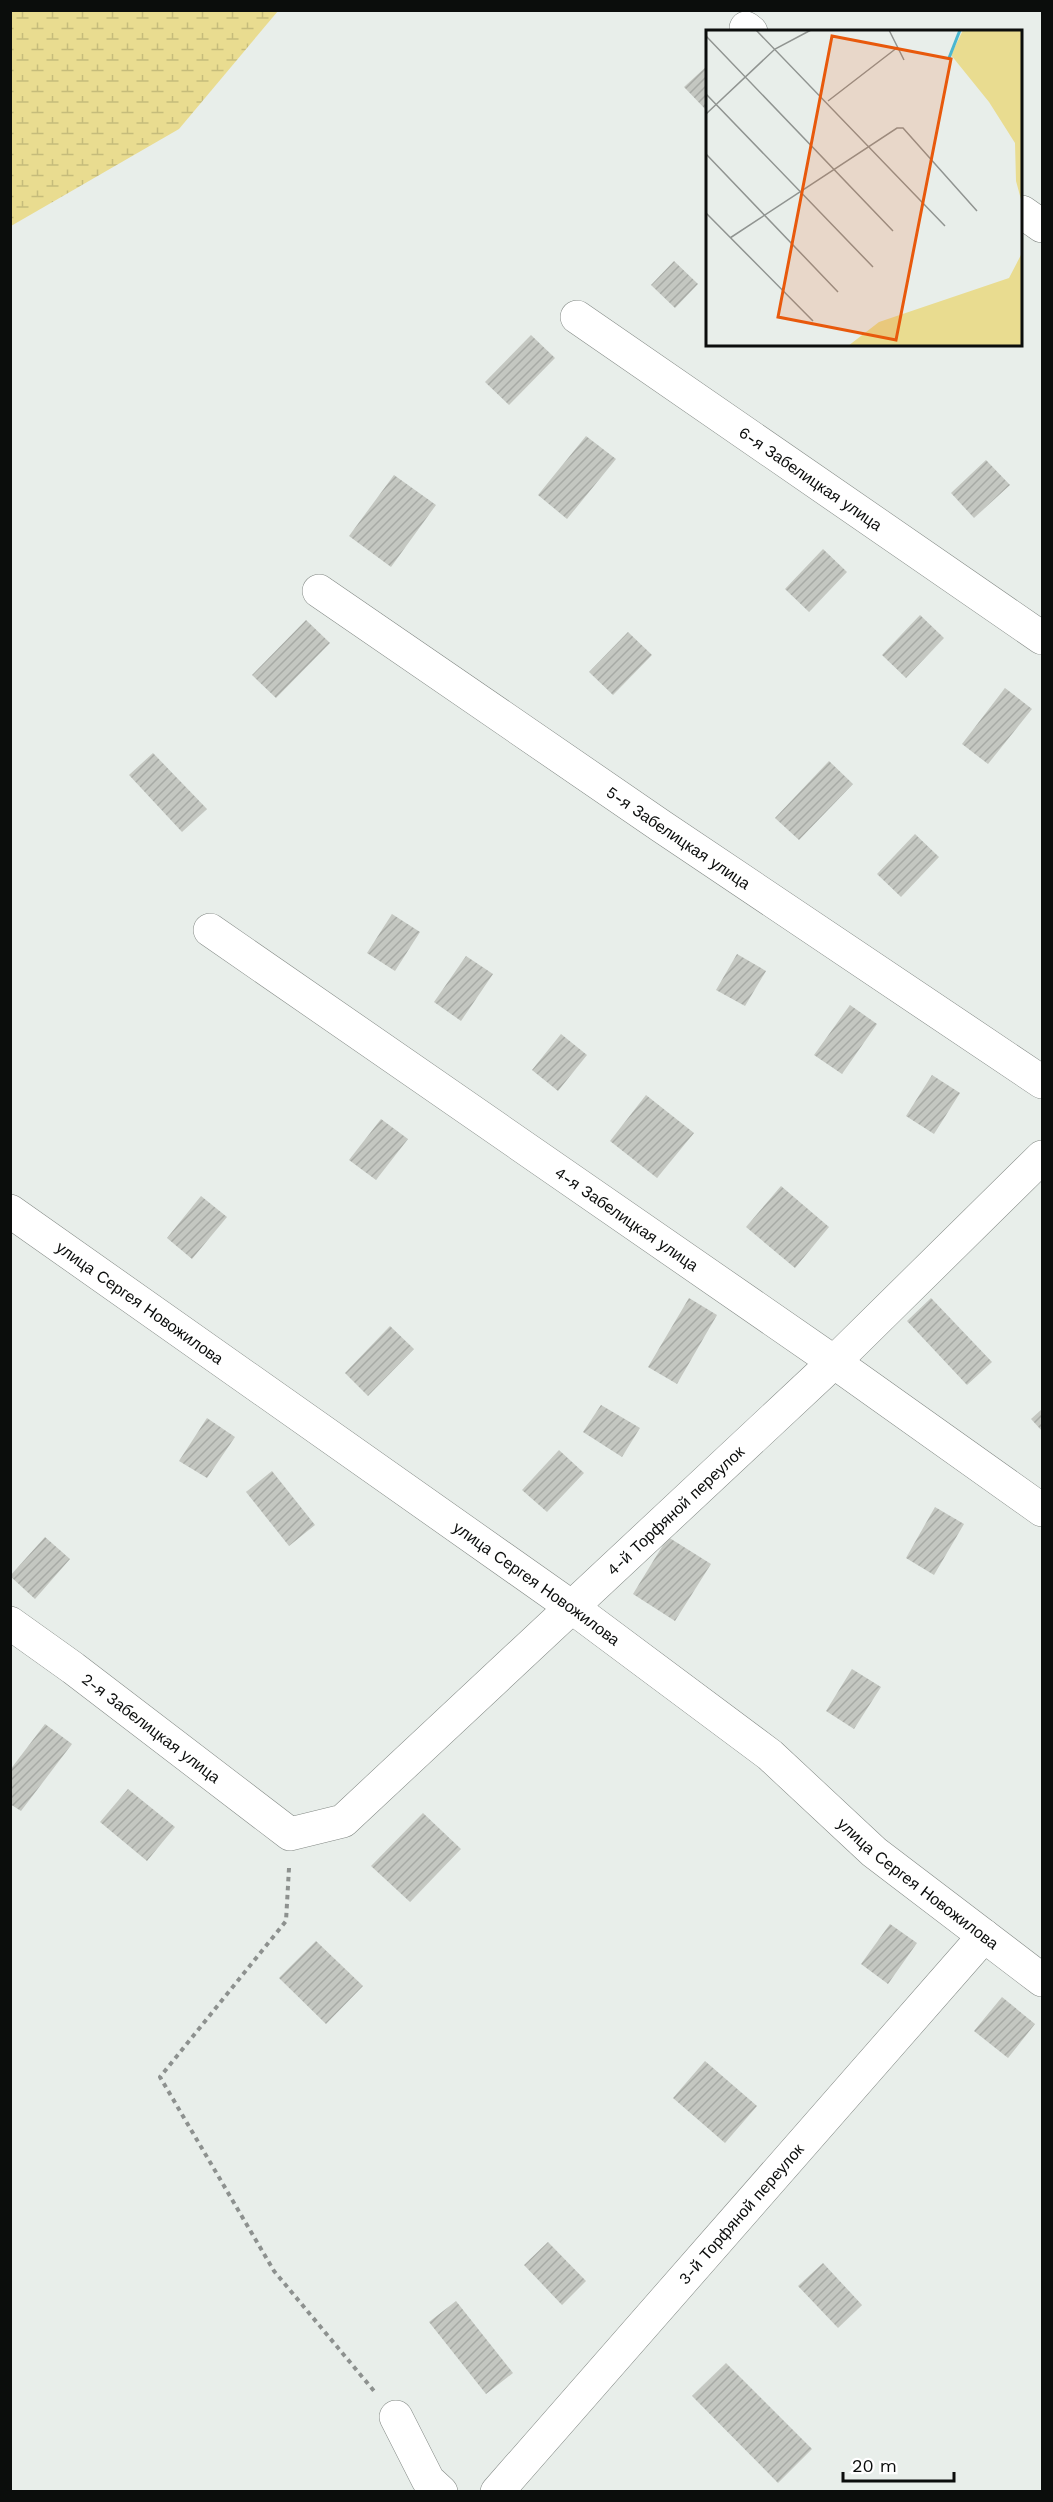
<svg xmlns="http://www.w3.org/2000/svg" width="1053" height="2502" font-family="'Work Sans',sans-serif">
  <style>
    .wetland { fill: url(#wetland-marsh) }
    .building { fill: url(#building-hatch) }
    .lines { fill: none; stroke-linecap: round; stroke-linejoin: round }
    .minor-casing { stroke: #838985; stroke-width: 34 }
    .path { stroke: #8d918f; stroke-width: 4; stroke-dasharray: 4.5 4.5; stroke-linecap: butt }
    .minor { stroke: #fff; stroke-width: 33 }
    .labels { text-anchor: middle; stroke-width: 6; stroke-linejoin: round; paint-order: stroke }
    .street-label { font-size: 16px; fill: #0b0d0c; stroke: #fff }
    .inset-river { fill: none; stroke: #4ab6cf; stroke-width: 3 }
    .inset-road { fill: none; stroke: #909491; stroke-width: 1.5 }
    .view { fill: #e8590c; fill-opacity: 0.15; stroke: #e8590c; stroke-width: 3 }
    .inset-edge { fill: none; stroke: #0b0d0c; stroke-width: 3 }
  </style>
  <defs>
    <pattern id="wetland-marsh" width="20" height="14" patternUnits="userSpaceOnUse" patternTransform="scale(1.5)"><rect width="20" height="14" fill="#e9dc90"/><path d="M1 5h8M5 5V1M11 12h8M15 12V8" fill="none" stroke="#c6bc7b"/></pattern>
    <pattern id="building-hatch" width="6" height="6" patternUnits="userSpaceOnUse" patternTransform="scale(1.5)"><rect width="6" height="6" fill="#c4c7c1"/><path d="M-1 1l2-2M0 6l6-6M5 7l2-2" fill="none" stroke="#a7aaa5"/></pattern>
  </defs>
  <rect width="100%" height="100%" fill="#e8eeea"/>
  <path class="wetland" d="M11 10H278V11L179 129 11 226Z"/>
  <g class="building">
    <path d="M708 65V112L684 87Z"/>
    <path d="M674 261 698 284 675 308 651 285Z"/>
    <path d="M531 335 555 358 509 405 485 382Z"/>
    <path d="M586 436 616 459 567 519 538 495Z"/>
    <path d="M986 460 1010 485 974 518 951 493Z"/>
    <path d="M394 475 436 505 391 567 349 536Z"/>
    <path d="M823 549 847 572 809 612 785 589Z"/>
    <path d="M920 615 944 638 906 678 882 655Z"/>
    <path d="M306 620 330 643 276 698 252 675Z"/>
    <path d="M628 632 652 655 613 695 589 672Z"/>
    <path d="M1005 688 1032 709 988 764 962 744Z"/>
    <path d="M153 753 207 809 182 832 129 775Z"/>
    <path d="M829 761 853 784 799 840 775 818Z"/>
    <path d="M915 834 939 857 901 897 877 874Z"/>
    <path d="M392 914 420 932 395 971 367 953Z"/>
    <path d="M737 954 766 971 745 1006 716 990Z"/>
    <path d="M466 956 493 974 461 1021 434 1002Z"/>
    <path d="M850 1005 877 1024 842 1074 814 1055Z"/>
    <path d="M561 1034 587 1055 558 1091 532 1070Z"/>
    <path d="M932 1075 960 1093 934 1134 906 1116Z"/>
    <path d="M646 1095 694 1133 657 1178 610 1141Z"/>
    <path d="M381 1119 408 1139 376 1180 349 1160Z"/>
    <path d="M781 1186 829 1227 795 1268 746 1227Z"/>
    <path d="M201 1196 227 1217 192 1259 167 1238Z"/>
    <path d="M689 1298 717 1315 677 1384 648 1367Z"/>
    <path d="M931 1298 992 1362 967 1385 907 1321Z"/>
    <path d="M390 1326 414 1349 368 1396 345 1373Z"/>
    <path d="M601 1405 640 1428 622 1457 583 1432Z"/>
    <path d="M1042 1409V1431L1031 1419Z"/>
    <path d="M207 1418 235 1437 207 1478 179 1461Z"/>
    <path d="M559 1450 584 1473 547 1512 522 1490Z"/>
    <path d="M272 1471 315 1525 289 1546 246 1492Z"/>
    <path d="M935 1507 964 1524 934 1575 906 1558Z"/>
    <path d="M45 1537 70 1559 35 1599 10 1576Z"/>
    <path d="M668 1537 711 1564 675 1621 633 1594Z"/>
    <path d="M852 1669 881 1687 854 1729 826 1711Z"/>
    <path d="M45 1724 72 1744 21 1811 10 1804V1770Z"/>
    <path d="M128 1789 175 1827 147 1861 100 1822Z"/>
    <path d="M423 1813 461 1849 410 1902 371 1866Z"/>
    <path d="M890 1924 917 1943 888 1984 861 1964Z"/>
    <path d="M316 1941 363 1986 326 2024 279 1978Z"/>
    <path d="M1002 1997 1035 2024 1008 2058 974 2031Z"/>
    <path d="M705 2061 757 2106 725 2143 673 2098Z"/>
    <path d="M548 2242 586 2281 562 2305 524 2265Z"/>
    <path d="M823 2263 862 2305 838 2328 798 2286Z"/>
    <path d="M456 2301 513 2373 486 2394 429 2322Z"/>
    <path d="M726 2363 812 2449 778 2483 692 2396Z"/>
  </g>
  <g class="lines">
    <defs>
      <g id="minor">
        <path d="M746 28 751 32"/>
        <path d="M1022 212 1042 226"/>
        <path id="s1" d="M577 317 1042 638"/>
        <path id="s2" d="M319 591 661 826 1042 1082"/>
        <path id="s3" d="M210 930 834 1362 1042 1510"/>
        <path id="s4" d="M10 1211 573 1608 770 1755 874 1852 1042 1980"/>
        <path id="s5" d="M10 1623 73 1668 290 1834 343 1821 834 1362 1042 1157"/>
        <path d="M396 2417 428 2480 441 2492"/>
        <path id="s6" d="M497 2492 984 1936"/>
      </g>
    </defs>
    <use href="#minor" class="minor-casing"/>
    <path class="path" d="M289 1868 286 1921 160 2077 274 2271 374 2391"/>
    <use href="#minor" class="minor"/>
  </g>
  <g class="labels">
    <g class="street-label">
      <text dy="6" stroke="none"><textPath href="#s1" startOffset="284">6-я Забелицкая улица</textPath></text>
      <text dy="6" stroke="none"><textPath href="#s2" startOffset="436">5-я Забелицкая улица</textPath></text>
      <text dy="6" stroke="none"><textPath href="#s3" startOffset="507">4-я Забелицкая улица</textPath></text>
      <text dy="6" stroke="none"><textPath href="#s4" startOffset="159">улица Сергея Новожилова</textPath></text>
      <text dy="6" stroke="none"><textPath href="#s5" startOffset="860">4-й Торфяной переулок</textPath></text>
      <text dy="6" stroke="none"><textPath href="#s4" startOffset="645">улица Сергея Новожилова</textPath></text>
      <text dy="6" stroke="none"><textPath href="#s5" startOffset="176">2-я Забелицкая улица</textPath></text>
      <text dy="6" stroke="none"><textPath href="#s4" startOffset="1131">улица Сергея Новожилова</textPath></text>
      <text dy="6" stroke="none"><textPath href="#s6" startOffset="370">3-й Торфяной переулок</textPath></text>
    </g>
  </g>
  <g transform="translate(706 30)">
    <rect width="316" height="316" fill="#e8eeea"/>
    <path d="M257 0H316V173L310 151 309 113 283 72 245 25ZM316 223V316H142L173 292 303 248Z" fill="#e9dc90"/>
    <path class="inset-river" d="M243 28 254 0"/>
    <path class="inset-road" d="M50 0 239 196M183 0 198 30M0 6 187 201M0 64 167 237M122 71 192 17M0 84 69 19 105 0M0 124 132 262M0 183 107 291M24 208 191 98H197L271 181"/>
    <path class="view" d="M126 6 245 29 190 310 72 287Z"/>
    <rect width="316" height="316" class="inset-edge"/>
  </g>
  <rect width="1053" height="2502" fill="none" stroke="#0b0d0c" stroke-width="24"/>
  <path d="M843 2472v9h111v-9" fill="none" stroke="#0b0d0c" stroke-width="3"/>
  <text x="852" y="2472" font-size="18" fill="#0b0d0c" stroke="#ffffff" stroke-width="4.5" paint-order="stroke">20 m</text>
</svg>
